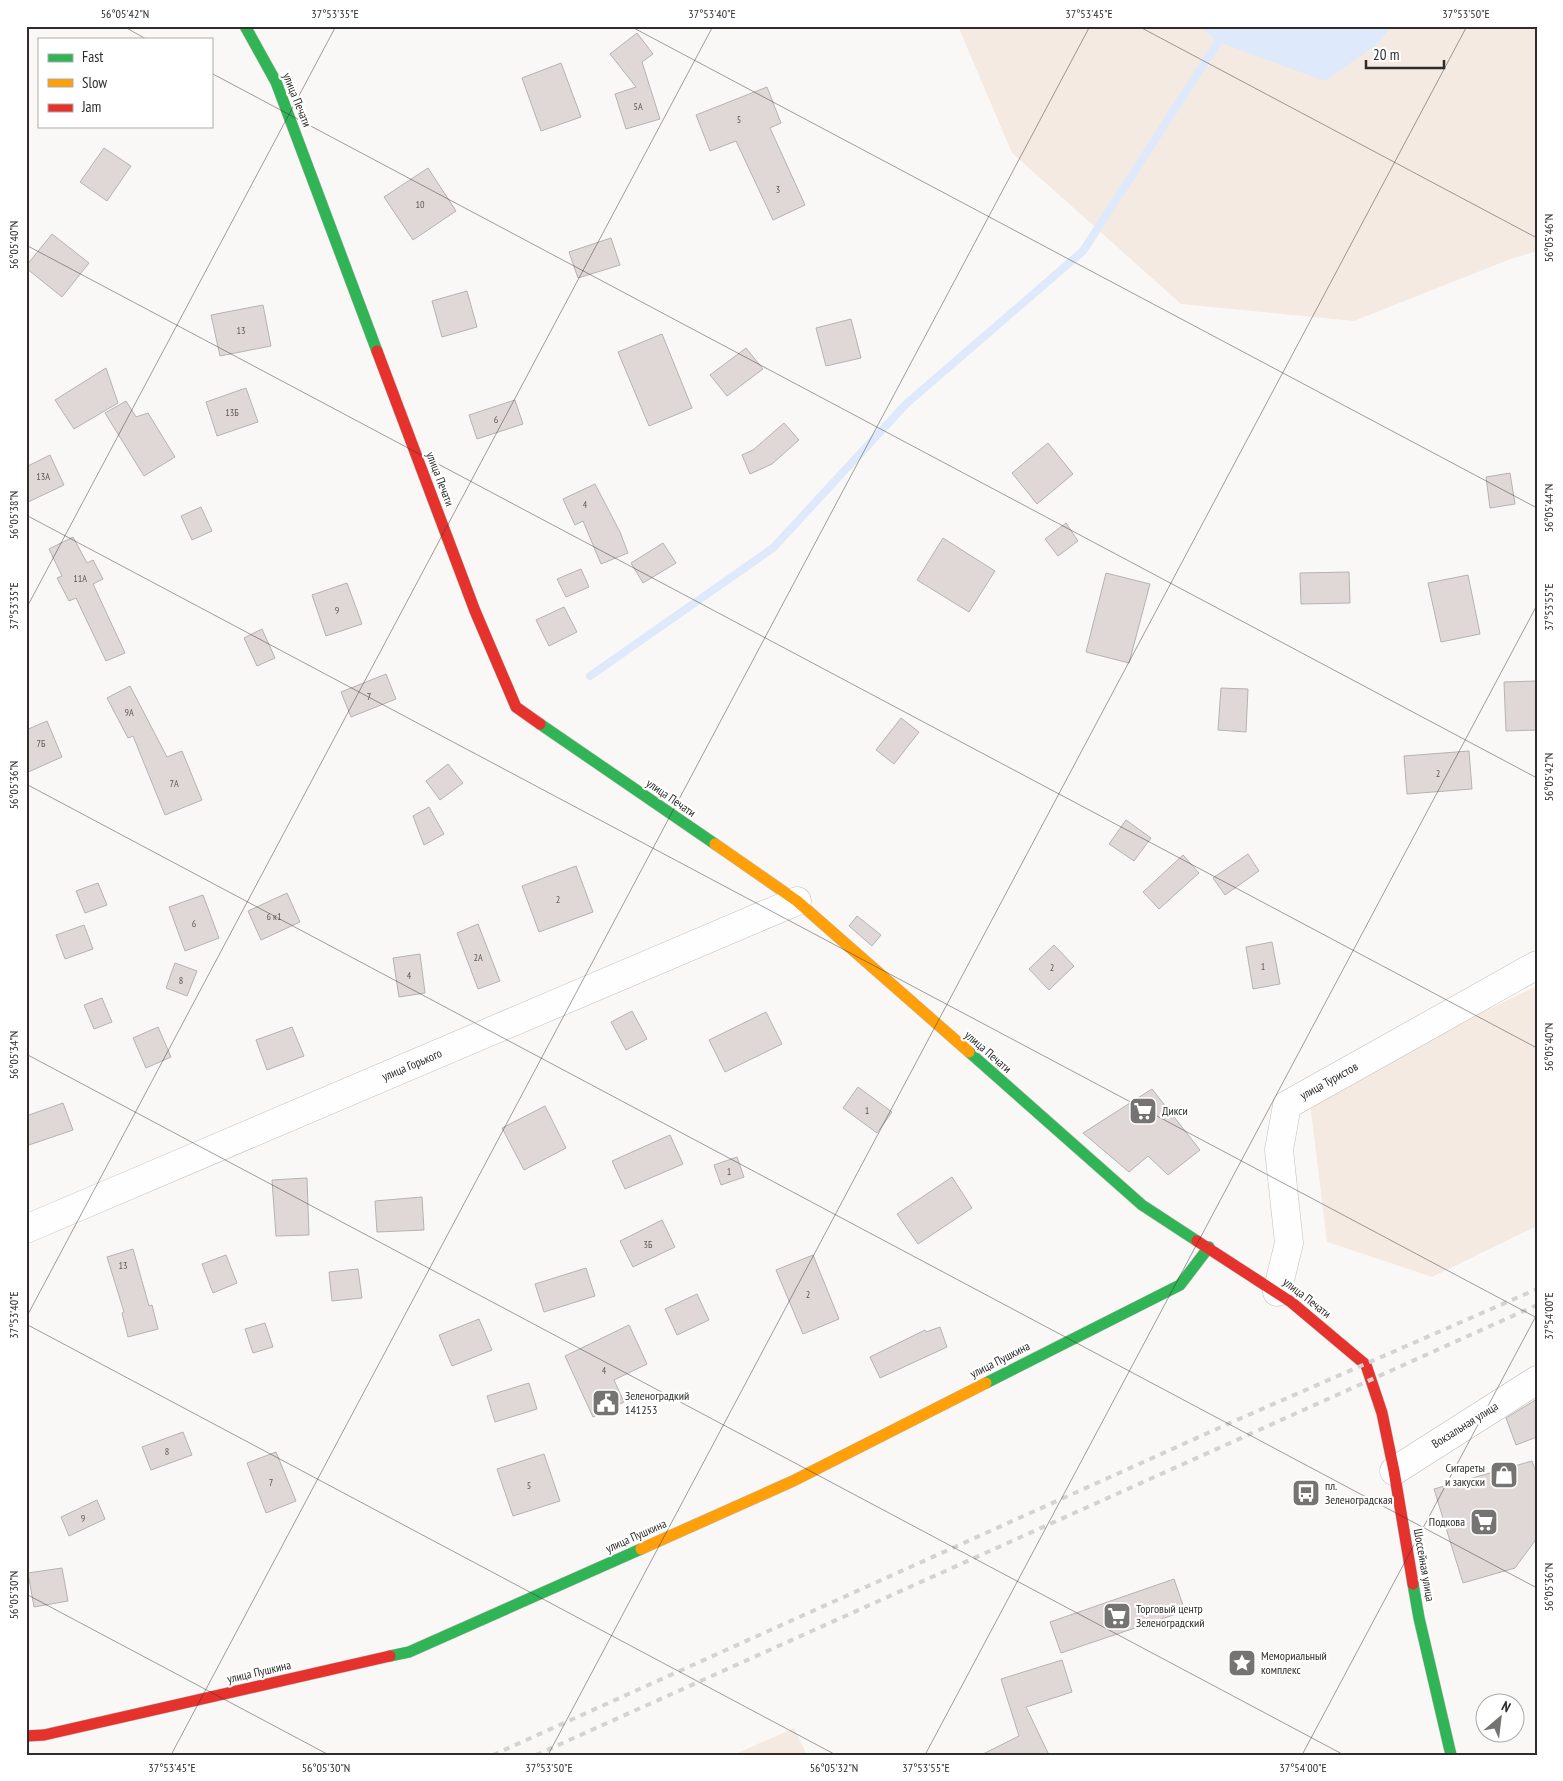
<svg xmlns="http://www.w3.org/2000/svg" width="1563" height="1781" font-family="'PT Sans Narrow',sans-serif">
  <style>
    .green { fill: #f5eae1 }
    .water { fill: #dee9fb }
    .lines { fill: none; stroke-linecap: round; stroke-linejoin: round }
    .stream { stroke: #dee9fb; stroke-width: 8 }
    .building { fill: #e0d8d6; stroke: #b5b3b2 }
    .street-casing { stroke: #c0bebd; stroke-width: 29 }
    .fast-casing { stroke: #c0bebd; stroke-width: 12 }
    .slow-casing { stroke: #c0bebd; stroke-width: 12 }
    .jam-casing { stroke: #c0bebd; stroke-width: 12 }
    .street { stroke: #fefefe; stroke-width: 28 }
    .fast { stroke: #30b455; stroke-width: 11 }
    .slow { stroke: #ff9f0a; stroke-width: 11 }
    .jam { stroke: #e5322d; stroke-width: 11 }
    .rail { stroke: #d3d3d2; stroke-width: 4; stroke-dasharray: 6 6; stroke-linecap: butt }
    .ticks { fill: none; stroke: #2e2d2c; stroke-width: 1; stroke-opacity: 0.45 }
    .labels { text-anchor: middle; stroke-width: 4.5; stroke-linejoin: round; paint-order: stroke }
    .number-label { font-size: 10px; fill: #5a5856 }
    .street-label { font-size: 12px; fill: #2e2d2c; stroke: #fff }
    .poi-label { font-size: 12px; fill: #2e2d2c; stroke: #fff; text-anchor: start }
    .neatline { fill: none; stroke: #2e2d2c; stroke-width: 2 }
    .ticks-label { font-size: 12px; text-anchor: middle; fill: #2e2d2c }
  </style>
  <rect width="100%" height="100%" fill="#faf8f6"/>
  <g class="green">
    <path d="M958 26H1199L1218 42 1376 45 1393 26H1537V251L1508 260 1354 321 1181 304 1012 153Z"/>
    <path d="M1537 986V1226L1432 1277 1327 1242 1309 1096Z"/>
    <path d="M794 1728 807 1755H733Z"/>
  </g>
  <path class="water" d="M1199 26H1393L1376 45 1325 81 1218 42Z"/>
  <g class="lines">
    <path class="stream" d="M590 676 773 548 906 404 1083 251 1218 42"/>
  </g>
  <g class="building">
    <path d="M637 33 653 54 642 62 660 119 626 129 615 94 636 87 610 54Z"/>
    <path d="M561 63 581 117 541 131 522 78Z"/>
    <path d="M767 87 781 123 770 128 805 205 773 220 736 141 710 151 696 115Z"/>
    <path d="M104 148 131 166 107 201 80 182Z"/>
    <path d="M428 168 456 211 413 240 384 197Z"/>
    <path d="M52 234 89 263 62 297 26 268V266Z"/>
    <path d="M611 238 620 265 578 278 569 252Z"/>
    <path d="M467 291 477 327 442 337 432 301Z"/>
    <path d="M263 305 271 346 220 356 211 315Z"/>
    <path d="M851 319 861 358 826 366 816 328Z"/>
    <path d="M662 334 692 408 649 426 618 352Z"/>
    <path d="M746 348 763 369 727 396 710 375Z"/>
    <path d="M106 368 118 403 74 429 55 400Z"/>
    <path d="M246 388 258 422 217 436 206 402Z"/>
    <path d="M515 400 523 424 477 439 469 415Z"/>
    <path d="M126 401 136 417 148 413 175 457 144 476 105 413Z"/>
    <path d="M784 423 799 440 772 464 750 474 742 455 753 450Z"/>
    <path d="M1048 443 1073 474 1037 504 1012 473Z"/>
    <path d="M50 455 64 485 26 503V467Z"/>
    <path d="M1510 473 1515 504 1490 508 1486 477Z"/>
    <path d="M595 484 620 532 628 553 601 564 583 521 575 525 563 499Z"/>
    <path d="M201 507 212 531 192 540 181 516Z"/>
    <path d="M1066 523 1078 541 1058 556 1045 539Z"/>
    <path d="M73 537 87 563 93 560 103 579 93 584 125 653 106 661 76 598 69 601 57 578 62 576 49 549Z"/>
    <path d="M943 538 995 571 969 612 917 580Z"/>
    <path d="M663 543 676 563 643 583 631 563Z"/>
    <path d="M581 569 589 587 566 597 557 579Z"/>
    <path d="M1349 572 1350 603 1301 604 1300 573Z"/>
    <path d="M1106 573 1150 584 1129 663 1086 652Z"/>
    <path d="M1468 575 1480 634 1441 642 1428 583Z"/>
    <path d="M347 583 362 624 326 636 312 595Z"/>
    <path d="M564 607 577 632 549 646 536 620Z"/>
    <path d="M262 629 275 658 257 666 244 638Z"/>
    <path d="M386 674 396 699 351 717 341 692Z"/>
    <path d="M1537 681V730L1506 731 1504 682Z"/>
    <path d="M130 686 167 757 182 751 202 800 165 815 133 736 128 738 107 698Z"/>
    <path d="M1221 688 1248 689 1246 732 1218 730Z"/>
    <path d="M901 718 919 732 894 764 876 750Z"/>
    <path d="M47 721 62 757 26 773V730Z"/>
    <path d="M1469 751 1472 789 1407 794 1404 756Z"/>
    <path d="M448 764 463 783 440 800 426 781Z"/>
    <path d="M429 807 444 834 424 845 413 816Z"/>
    <path d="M1126 820 1151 838 1134 861 1109 844Z"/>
    <path d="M1248 854 1259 871 1225 895 1213 878Z"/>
    <path d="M1183 855 1199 873 1159 909 1143 892Z"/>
    <path d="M576 866 593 912 539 932 522 886Z"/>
    <path d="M98 883 107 905 85 913 76 891Z"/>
    <path d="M287 893 300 922 261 940 248 911Z"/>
    <path d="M203 895 219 938 185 951 169 907Z"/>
    <path d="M857 916 881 935 872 946 849 926Z"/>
    <path d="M478 924 500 981 478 989 457 933Z"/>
    <path d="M84 925 93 949 65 959 56 935Z"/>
    <path d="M1272 942 1280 984 1253 989 1246 947Z"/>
    <path d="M1054 945 1074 966 1049 990 1029 969Z"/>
    <path d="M420 954 425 993 399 997 393 958Z"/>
    <path d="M175 963 197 971 187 996 166 988Z"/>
    <path d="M102 998 112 1022 94 1029 84 1005Z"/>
    <path d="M632 1011 647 1039 626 1050 611 1022Z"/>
    <path d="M766 1012 782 1044 725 1072 709 1040Z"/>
    <path d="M158 1027 171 1057 146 1068 133 1038Z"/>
    <path d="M292 1027 304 1056 267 1070 256 1040Z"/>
    <path d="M858 1087 892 1112 877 1133 843 1108Z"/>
    <path d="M1152 1089 1200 1150 1168 1175 1148 1156 1129 1172 1083 1133Z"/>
    <path d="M63 1103 73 1130 26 1146V1116Z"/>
    <path d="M545 1106 566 1148 524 1170 502 1128Z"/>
    <path d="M670 1135 683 1164 625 1189 612 1161Z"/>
    <path d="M737 1157 744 1177 721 1185 714 1165Z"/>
    <path d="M952 1177 972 1208 918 1244 897 1214Z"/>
    <path d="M307 1178 309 1235 276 1236 272 1180Z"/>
    <path d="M422 1197 424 1230 377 1232 375 1201Z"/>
    <path d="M662 1220 675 1247 633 1267 620 1241Z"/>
    <path d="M133 1249 149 1306 152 1305 158 1329 128 1337 122 1313 124 1312 107 1257Z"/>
    <path d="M226 1255 237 1283 213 1293 202 1264Z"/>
    <path d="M813 1255 839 1319 803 1334 776 1270Z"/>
    <path d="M586 1268 595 1296 544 1312 535 1284Z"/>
    <path d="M358 1269 362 1298 332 1301 329 1272Z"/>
    <path d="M697 1294 709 1320 677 1335 665 1309Z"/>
    <path d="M479 1319 492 1350 452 1366 439 1335Z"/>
    <path d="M265 1323 273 1347 253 1353 245 1329Z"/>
    <path d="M629 1325 647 1364 614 1380 624 1402 593 1417 565 1356Z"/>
    <path d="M940 1327 947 1347 880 1378 870 1357 925 1330 926 1332Z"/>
    <path d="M529 1383 537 1409 495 1422 487 1396Z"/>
    <path d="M1537 1399V1437L1516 1445 1506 1418Z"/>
    <path d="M183 1432 192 1455 151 1470 142 1447Z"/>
    <path d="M276 1452 296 1501 266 1513 247 1463Z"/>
    <path d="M544 1454 560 1501 513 1516 497 1469Z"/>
    <path d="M1532 1461 1537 1475V1538L1515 1568 1463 1583 1434 1489Z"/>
    <path d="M97 1500 105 1519 69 1536 61 1517Z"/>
    <path d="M62 1568 68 1601 34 1607 28 1573Z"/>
    <path d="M1174 1579 1185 1611 1061 1653 1050 1622Z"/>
    <path d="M1062 1660 1072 1692 1026 1707 1049 1755H981L1019 1736 1001 1679Z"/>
  </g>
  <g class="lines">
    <defs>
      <g id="street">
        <path d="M26 1229 797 901"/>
        <path d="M1277 1292 1289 1243 1279 1150 1287 1105 1537 965"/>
        <path d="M1394 1471 1537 1380"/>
      </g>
      <g id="fast">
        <path d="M245 26 276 82 377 351"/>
        <path d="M540 724 715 844"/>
        <path d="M969 1052 1142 1205 1197 1241"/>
        <path d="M986 1383 1180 1285 1209 1247"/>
        <path d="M1413 1584 1419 1618 1451 1755"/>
        <path d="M390 1656 409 1652 641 1549"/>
      </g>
      <g id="slow">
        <path d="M715 844 797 901 969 1052"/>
        <path d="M641 1549 793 1481 986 1383"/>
      </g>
      <g id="jam">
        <path d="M377 351 475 611 516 707 540 724"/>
        <path d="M1197 1241 1291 1302 1366 1365 1382 1413 1394 1471 1413 1584"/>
        <path d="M26 1736 44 1735 390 1656"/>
      </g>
    </defs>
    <use href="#street" class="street-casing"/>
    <use href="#fast" class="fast-casing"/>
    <use href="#slow" class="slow-casing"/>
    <use href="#jam" class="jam-casing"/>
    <use href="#street" class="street"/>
    <use href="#fast" class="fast"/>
    <use href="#slow" class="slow"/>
    <use href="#jam" class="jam"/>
    <g class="rail">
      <path d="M493 1755 1230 1423 1537 1289"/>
      <path d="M536 1755 1537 1305"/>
    </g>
  </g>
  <path class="ticks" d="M123 26 146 39M630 26 1537 508M1138 26 1537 238M211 73 1537 778M26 245 1537 1048M26 515 1537 1318M26 609 336 26M26 784 1537 1588M26 1054 1344 1755M26 1318 713 26M26 1324 836 1755M26 1594 329 1755M171 1755 1090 26M548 1755 1467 26M925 1755 1537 605M1302 1755 1537 1314"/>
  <defs>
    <symbol id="supermarket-square" viewBox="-11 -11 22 22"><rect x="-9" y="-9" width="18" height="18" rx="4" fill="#757473" stroke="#fff"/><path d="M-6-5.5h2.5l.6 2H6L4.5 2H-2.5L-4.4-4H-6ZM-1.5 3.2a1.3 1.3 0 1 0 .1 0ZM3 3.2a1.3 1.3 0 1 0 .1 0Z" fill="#fff"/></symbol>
    <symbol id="civic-square" viewBox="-11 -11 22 22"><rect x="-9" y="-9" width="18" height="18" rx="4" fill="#757473" stroke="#fff"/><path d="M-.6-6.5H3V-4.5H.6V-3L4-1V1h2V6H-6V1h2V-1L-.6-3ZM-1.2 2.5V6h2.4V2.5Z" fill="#fff"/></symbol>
    <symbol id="shop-square" viewBox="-11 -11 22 22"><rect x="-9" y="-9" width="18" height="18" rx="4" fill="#757473" stroke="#fff"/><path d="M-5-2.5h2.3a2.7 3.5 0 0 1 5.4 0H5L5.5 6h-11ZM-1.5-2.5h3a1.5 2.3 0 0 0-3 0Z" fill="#fff"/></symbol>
    <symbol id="bus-square" viewBox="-11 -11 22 22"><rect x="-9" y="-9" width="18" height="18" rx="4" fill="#757473" stroke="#fff"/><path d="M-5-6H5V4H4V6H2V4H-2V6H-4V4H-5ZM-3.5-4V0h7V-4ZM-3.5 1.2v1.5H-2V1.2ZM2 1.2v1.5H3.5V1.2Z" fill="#fff"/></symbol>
    <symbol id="sight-square" viewBox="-11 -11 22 22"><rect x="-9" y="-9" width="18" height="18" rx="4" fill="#757473" stroke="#fff"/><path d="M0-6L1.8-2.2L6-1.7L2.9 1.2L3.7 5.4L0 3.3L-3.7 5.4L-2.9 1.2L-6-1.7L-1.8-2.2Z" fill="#fff"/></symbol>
  </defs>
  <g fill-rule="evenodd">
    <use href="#supermarket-square" x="1127" y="1095" width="32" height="32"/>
    <use href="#civic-square" x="590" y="1387" width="32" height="32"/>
    <use href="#shop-square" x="1488" y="1459" width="32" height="32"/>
    <use href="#bus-square" x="1290" y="1477" width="32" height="32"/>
    <use href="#supermarket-square" x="1468" y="1506" width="32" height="32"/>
    <use href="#supermarket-square" x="1101" y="1600" width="32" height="32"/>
    <use href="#sight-square" x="1226" y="1647" width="32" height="32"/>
  </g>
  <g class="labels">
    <g class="number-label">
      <text x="638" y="110">5А</text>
      <text x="739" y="123">5</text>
      <text x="778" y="193">3</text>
      <text x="420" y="208">10</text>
      <text x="241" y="334">13</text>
      <text x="232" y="416">13Б</text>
      <text x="496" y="423">6</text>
      <text x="43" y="480">13А</text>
      <text x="585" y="508">4</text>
      <text x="80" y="582">11А</text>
      <text x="337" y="614">9</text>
      <text x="369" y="700">7</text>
      <text x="129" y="716">9А</text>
      <text x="41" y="747">7Б</text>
      <text x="1438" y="777">2</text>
      <text x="174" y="787">7А</text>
      <text x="558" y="903">2</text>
      <text x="274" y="920">6 к1</text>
      <text x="194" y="927">6</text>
      <text x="478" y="961">2А</text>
      <text x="1263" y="970">1</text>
      <text x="1052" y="971">2</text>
      <text x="409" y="979">4</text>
      <text x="181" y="984">8</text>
      <text x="867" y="1114">1</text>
      <text x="729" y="1175">1</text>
      <text x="648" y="1248">3Б</text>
      <text x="123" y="1269">13</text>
      <text x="808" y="1298">2</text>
      <text x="604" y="1374">4</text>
      <text x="167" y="1455">8</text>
      <text x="271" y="1486">7</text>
      <text x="529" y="1489">5</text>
      <text x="83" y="1522">9</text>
    </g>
    <g class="street-label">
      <text transform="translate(297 100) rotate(68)" y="4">улица Печати</text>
      <text transform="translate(440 479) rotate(69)" y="4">улица Печати</text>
      <text transform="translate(671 798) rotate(35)" y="4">улица Печати</text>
      <text transform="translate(988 1052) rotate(41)" y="4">улица Печати</text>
      <text transform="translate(412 1065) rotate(-23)" y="4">улица Горького</text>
      <text transform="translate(1329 1081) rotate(-29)" y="4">улица Туристов</text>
      <text transform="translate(1307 1298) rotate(38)" y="4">улица Печати</text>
      <text transform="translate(1000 1360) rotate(-27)" y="4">улица Пушкина</text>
      <text transform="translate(1465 1425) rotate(-32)" y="4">Вокзальная улица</text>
      <text transform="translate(636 1536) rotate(-24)" y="4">улица Пушкина</text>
      <text transform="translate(1424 1565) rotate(80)" y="4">Шоссейная улица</text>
      <text transform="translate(259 1672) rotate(-13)" y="4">улица Пушкина</text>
    </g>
    <g class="poi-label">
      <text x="1162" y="1115">Дикси</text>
      <text x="625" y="1400">Зеленоградкий<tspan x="625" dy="14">141253</tspan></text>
      <text x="1485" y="1472" text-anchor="end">Сигареты<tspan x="1485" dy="14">и закуски</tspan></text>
      <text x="1325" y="1490">пл.<tspan x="1325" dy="14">Зеленоградская</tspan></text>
      <text x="1465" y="1526" text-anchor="end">Подкова</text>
      <text x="1136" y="1613">Торговый центр<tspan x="1136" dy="14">Зеленоградский</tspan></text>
      <text x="1261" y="1660">Мемориальный<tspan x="1261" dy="14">комплекс</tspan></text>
    </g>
  </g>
  <rect width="1563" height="1781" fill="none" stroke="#ffffff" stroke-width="55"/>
  <rect x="38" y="38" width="175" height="90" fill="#ffffff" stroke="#ababab"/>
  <rect x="48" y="54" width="25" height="8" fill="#30b455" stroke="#ababab"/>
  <text x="82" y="62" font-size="15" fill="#2e2d2c">Fast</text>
  <rect x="48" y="79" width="25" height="8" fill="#ff9f0a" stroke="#ababab"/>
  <text x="82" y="88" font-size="15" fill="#2e2d2c">Slow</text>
  <rect x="48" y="104" width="25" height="8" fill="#e5322d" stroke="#ababab"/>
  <text x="82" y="112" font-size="15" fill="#2e2d2c">Jam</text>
  <g transform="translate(1500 1718) rotate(28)"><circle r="24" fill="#ffffff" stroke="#ababab"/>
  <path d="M0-4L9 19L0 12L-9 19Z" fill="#757473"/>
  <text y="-8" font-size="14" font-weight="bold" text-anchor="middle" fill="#2e2d2c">N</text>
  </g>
  <path d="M1366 60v8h78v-8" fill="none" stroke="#2e2d2c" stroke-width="2.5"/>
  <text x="1373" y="60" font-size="15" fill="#2e2d2c" stroke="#ffffff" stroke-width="4" paint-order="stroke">20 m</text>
  <rect x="28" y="28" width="1508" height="1726" class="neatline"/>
  <g class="ticks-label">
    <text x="125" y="18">56°05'42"N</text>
    <text x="335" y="18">37°53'35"E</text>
    <text x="712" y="18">37°53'40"E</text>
    <text x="1089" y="18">37°53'45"E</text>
    <text x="1466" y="18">37°53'50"E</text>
    <text transform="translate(1549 238) rotate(-90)" y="4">56°05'46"N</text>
    <text transform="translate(14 245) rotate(-90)" y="4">56°05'40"N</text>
    <text transform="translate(1549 508) rotate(-90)" y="4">56°05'44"N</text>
    <text transform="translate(14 515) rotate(-90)" y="4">56°05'38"N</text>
    <text transform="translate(14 606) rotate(-90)" y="4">37°53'35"E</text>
    <text transform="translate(1549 607) rotate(-90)" y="4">37°53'55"E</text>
    <text transform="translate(1549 777) rotate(-90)" y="4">56°05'42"N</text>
    <text transform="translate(14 785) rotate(-90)" y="4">56°05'36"N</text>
    <text transform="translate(1549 1047) rotate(-90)" y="4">56°05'40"N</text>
    <text transform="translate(14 1055) rotate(-90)" y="4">56°05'34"N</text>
    <text transform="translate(14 1315) rotate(-90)" y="4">37°53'40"E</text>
    <text transform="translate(1549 1316) rotate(-90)" y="4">37°54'00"E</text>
    <text transform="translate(1549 1587) rotate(-90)" y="4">56°05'36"N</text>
    <text transform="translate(14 1595) rotate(-90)" y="4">56°05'30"N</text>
    <text x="172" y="1772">37°53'45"E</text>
    <text x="326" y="1772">56°05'30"N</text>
    <text x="549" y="1772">37°53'50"E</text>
    <text x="834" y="1772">56°05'32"N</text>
    <text x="926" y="1772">37°53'55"E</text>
    <text x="1303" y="1772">37°54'00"E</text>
  </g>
</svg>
